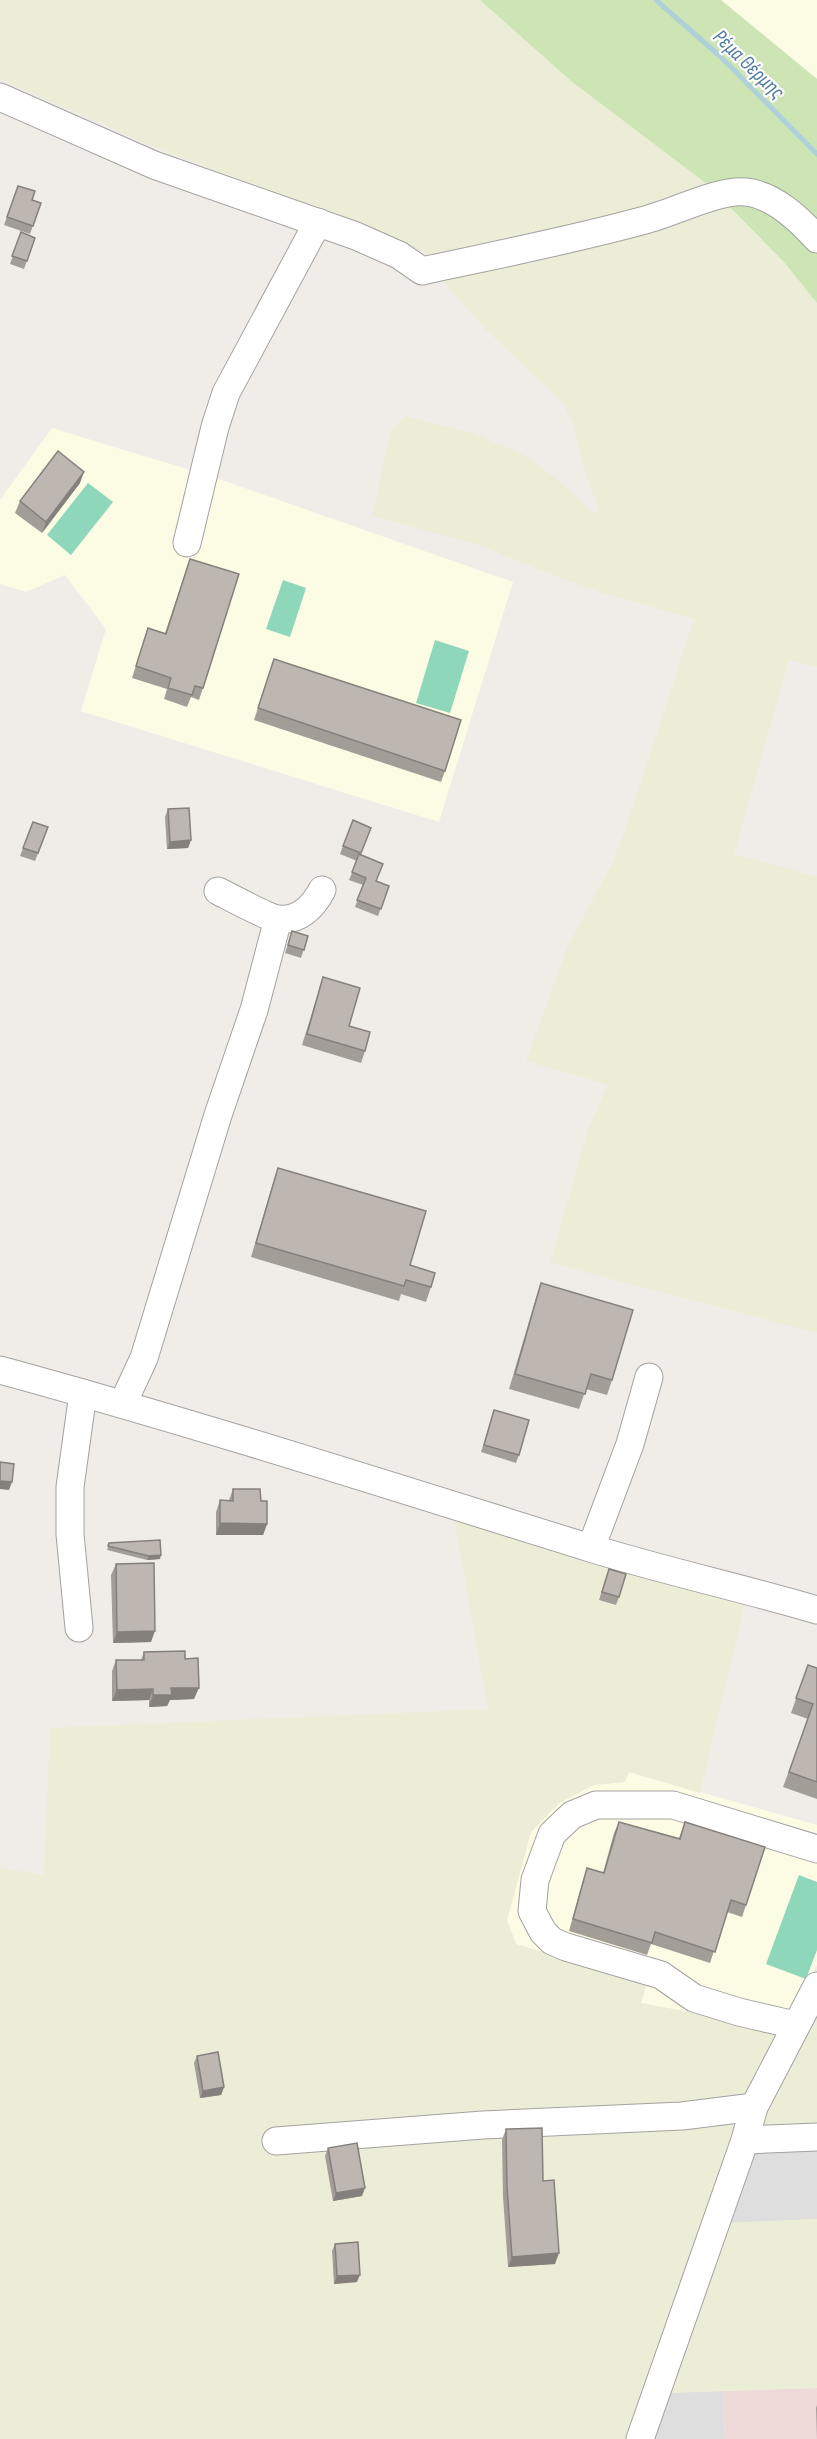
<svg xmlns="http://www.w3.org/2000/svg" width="817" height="2439" font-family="'Sofia Sans Condensed',sans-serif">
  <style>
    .residential { fill: #dfdede }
    .commercial { fill: #efdada }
    .education { fill: #fcfce5 }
    .farmland { fill: #ecedd6 }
    .grass { fill: #cde5b4 }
    .pitch { fill: #8ed7ba }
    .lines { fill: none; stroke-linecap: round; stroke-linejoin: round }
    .stream { stroke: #add0d9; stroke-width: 5 }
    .minor-casing { stroke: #a2a2a2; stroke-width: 29 }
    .minor { stroke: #fff; stroke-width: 27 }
    .wall { fill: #a39d98 }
    .shaded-wall { fill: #85807c }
    .building { fill: #beb7b1; stroke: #85807c; stroke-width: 1.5 }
    .labels { text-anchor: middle; stroke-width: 4.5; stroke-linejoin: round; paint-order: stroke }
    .water-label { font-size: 21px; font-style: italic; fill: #527aa0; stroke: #fff }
  </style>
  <rect width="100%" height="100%" fill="#f0ede8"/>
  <g class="residential">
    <path d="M817 2124V2219L725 2223 757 2127Z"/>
    <path d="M723 2391 725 2439H649L666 2393Z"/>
  </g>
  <path class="commercial" d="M817 2388V2439H725L723 2391Z"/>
  <g class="education">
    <path d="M721 0H817V79L816 78Z"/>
    <path d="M52 428 216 478 513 582 439 822 81 711 106 629 65 575 26 592 0 584V500Z"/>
    <path d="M629 1772 817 1825V1965L780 2029 640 2003 647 1983 515 1944 507 1920 531 1832 559 1803 594 1785 625 1782Z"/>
  </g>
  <g class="farmland">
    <path d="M0 0H480L571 81 715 190 483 249 429 255 147 144 0 79Z"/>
    <path d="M724 201 784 262 817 303V667L789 660 734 854 817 877V1333L550 1263 588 1129 608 1085 526 1061 567 948 612 863 623 836 694 619 605 594 539 570 479 545 372 516 391 430 405 416 472 433 524 455 556 478 592 512 599 510 583 466 574 426 562 402 484 328 443 281 448 275Z"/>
    <path d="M453 1513 747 1595 700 1793 629 1772 625 1782 594 1785 559 1803 531 1832 507 1920 516 1944 647 1983 641 2003 780 2029 626 2439H0V1868L44 1875 50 1728 488 1709Z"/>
    <path d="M817 2007V2124L757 2127Z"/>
    <path d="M817 2219V2388L666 2393 725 2223Z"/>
  </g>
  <g class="grass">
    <path d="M480 0H721L817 79V226L715 190 571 81Z"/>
    <path d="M752 200 817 249V303L784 262 724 201Z"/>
  </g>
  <g class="pitch">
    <path d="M88 483 113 502 71 555 47 535Z"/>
    <path d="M283 580 306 588 290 637 266 629Z"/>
    <path d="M435 640 469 651 450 713 416 703Z"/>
    <path d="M799 1875 817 1882V1950L806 1979 766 1964Z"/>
  </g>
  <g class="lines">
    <path class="stream" d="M656 0 721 57 817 154"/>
    <defs>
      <g id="minor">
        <path d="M0 97 154 165 356 236 399 255 422 271C496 255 572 240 645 220 673 213 719 189 746 192 774 195 799 219 817 239"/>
        <path d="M187 543 215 427 226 393 318 222"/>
        <path d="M218 891C230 897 267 917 277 919 299 922 313 907 322 890"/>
        <path d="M0 1370C198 1424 394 1487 590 1548 665 1571 742 1588 817 1610"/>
        <path d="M123 1403 144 1358 218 1115 254 1010 278 919"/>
        <path d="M591 1548 630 1444 649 1377"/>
        <path d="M79 1628 70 1534V1487L83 1393"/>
        <path d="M795 2025 739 2012 694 1998 661 1975 566 1947 552 1941 543 1932 532 1911 535 1880 552 1834 572 1815 596 1805H673L817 1849"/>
        <path d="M745 2140 817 2137"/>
        <path d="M276 2141 483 2125 682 2116 754 2107"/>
        <path d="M640 2439 745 2140 754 2107 817 1986"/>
      </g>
    </defs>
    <use href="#minor" class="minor-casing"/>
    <use href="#minor" class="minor"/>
  </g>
  <g class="wall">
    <path d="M18 186 32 200 41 203 30 234 4 225Z"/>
    <path d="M21 232 35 238 24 269 10 264Z"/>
    <path d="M80 483 42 533 15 513 20 501Z"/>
    <path d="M190 559 203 688 199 700 191 697 187 707 164 699 167 689 132 678 148 628 165 633Z"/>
    <path d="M274 659 445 771 441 782 254 720Z"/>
    <path d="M168 809 191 840 188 848 167 849 165 817Z"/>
    <path d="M353 820 371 828 360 855 376 881 389 886 378 916 355 907 363 885 349 880 357 861 340 854Z"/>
    <path d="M33 822 48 827 35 861 20 856Z"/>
    <path d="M292 931 308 936 301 958 285 953Z"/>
    <path d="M323 977 349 1026 365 1051 361 1063 302 1045Z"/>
    <path d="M278 1168 410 1265 431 1287 426 1302 401 1294 399 1301 251 1257 273 1183Z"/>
    <path d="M541 1283 612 1380 607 1395 586 1389 579 1409 509 1389 536 1298Z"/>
    <path d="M494 1410 519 1455 516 1463 481 1452Z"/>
    <path d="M233 1489 261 1501 267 1524 263 1535H216V1512L220 1500H229Z"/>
    <path d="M109 1543 160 1559 147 1560 107 1550Z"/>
    <path d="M116 1564 151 1642 113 1643 111 1575Z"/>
    <path d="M606 1577 619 1597 616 1605 599 1600Z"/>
    <path d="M144 1652 185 1659 194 1699 170 1700 167 1706 149 1707V1700L112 1701V1671L116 1660H141Z"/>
    <path d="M808 1665 817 1668V1799L783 1787 808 1719 791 1713Z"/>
    <path d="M619 1822 679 1838 685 1822 746 1905 742 1917 727 1912 710 1963 651 1944 647 1955 569 1931 583 1880 587 1868 603 1873 614 1833Z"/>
    <path d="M197 2056 224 2087 221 2095 200 2098 194 2063Z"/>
    <path d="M506 2129 543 2181 555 2264 508 2267 503 2197 502 2140Z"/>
    <path d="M328 2148 362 2196 333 2201 325 2156Z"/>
    <path d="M335 2244 357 2282 334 2284 332 2251Z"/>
    <path d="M817 2405V2439L816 2408Z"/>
  </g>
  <g class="shaded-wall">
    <path d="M84 472 80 483 42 533 46 522Z"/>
    <path d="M191 840 188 848 167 849 170 842Z"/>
    <path d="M0 1481 12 1482 9 1490 0 1489Z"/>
    <path d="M220 1523 267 1524 263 1535H216Z"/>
    <path d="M161 1555 160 1559 147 1560 149 1556Z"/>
    <path d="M155 1631 151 1642 113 1643 117 1632Z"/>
    <path d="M171 1688H199L194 1699 170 1700 167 1706 149 1707 153 1695Z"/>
    <path d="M153 1689 149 1700 112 1701 117 1690Z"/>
    <path d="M224 2087 221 2095 200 2098 203 2091Z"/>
    <path d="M365 2188 362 2196 333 2201 336 2193Z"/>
    <path d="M559 2253 555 2264 508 2267 512 2257Z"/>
    <path d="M360 2275 357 2282 334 2284 337 2276Z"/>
  </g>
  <g class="building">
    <path d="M18 186 35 191 32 200 41 203 33 226 7 217Z"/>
    <path d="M21 232 35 238 27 261 12 256Z"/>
    <path d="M58 451 84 472 46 522 20 501Z"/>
    <path d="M190 559 239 574 203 688 195 686 192 695 168 688 171 678 136 666 148 628 166 634Z"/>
    <path d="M274 659 461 720 445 771 258 708Z"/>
    <path d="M189 808 191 840 170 842 168 809Z"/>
    <path d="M353 820 371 828 361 853 343 846Z"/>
    <path d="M33 822 48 827 38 853 23 848Z"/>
    <path d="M359 854 383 864 376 881 389 886 381 909 357 900 366 878 352 872Z"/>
    <path d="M292 931 308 936 304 950 288 945Z"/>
    <path d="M323 977 360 988 349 1026 370 1032 365 1051 307 1034Z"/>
    <path d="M278 1168 426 1211 410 1265 435 1273 431 1287 406 1280 404 1286 256 1243Z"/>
    <path d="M541 1283 633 1310 612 1380 591 1374 585 1394 515 1374Z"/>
    <path d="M494 1410 529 1420 519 1455 484 1445Z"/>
    <path d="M0 1462 14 1464 12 1482 0 1481Z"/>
    <path d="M233 1489H260L261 1501H267V1524L220 1523V1500L233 1501Z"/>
    <path d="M160 1540 161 1555 149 1556 108 1546 109 1543Z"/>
    <path d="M154 1563 155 1631 117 1632 116 1564Z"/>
    <path d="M609 1569 626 1574 619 1597 602 1592Z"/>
    <path d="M185 1651V1659L198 1658 199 1688H171L172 1695H153V1689L117 1690 116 1660H144V1652Z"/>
    <path d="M808 1665 817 1668V1782L789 1772 813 1704 796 1698Z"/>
    <path d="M619 1822 680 1839 685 1822 765 1847 746 1905 731 1900 715 1952 655 1932 652 1943 573 1919 587 1868 604 1873Z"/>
    <path d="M218 2052 224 2087 203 2091 197 2056Z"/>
    <path d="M542 2128 543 2181 554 2180 559 2253 512 2257 507 2187 506 2129Z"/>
    <path d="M357 2143 365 2188 336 2193 328 2148Z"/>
    <path d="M358 2242 360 2275 337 2276 335 2244Z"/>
  </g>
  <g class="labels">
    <g class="water-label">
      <text transform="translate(749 64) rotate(44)" y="7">Ρέμα Θέρμης</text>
    </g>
  </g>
</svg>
